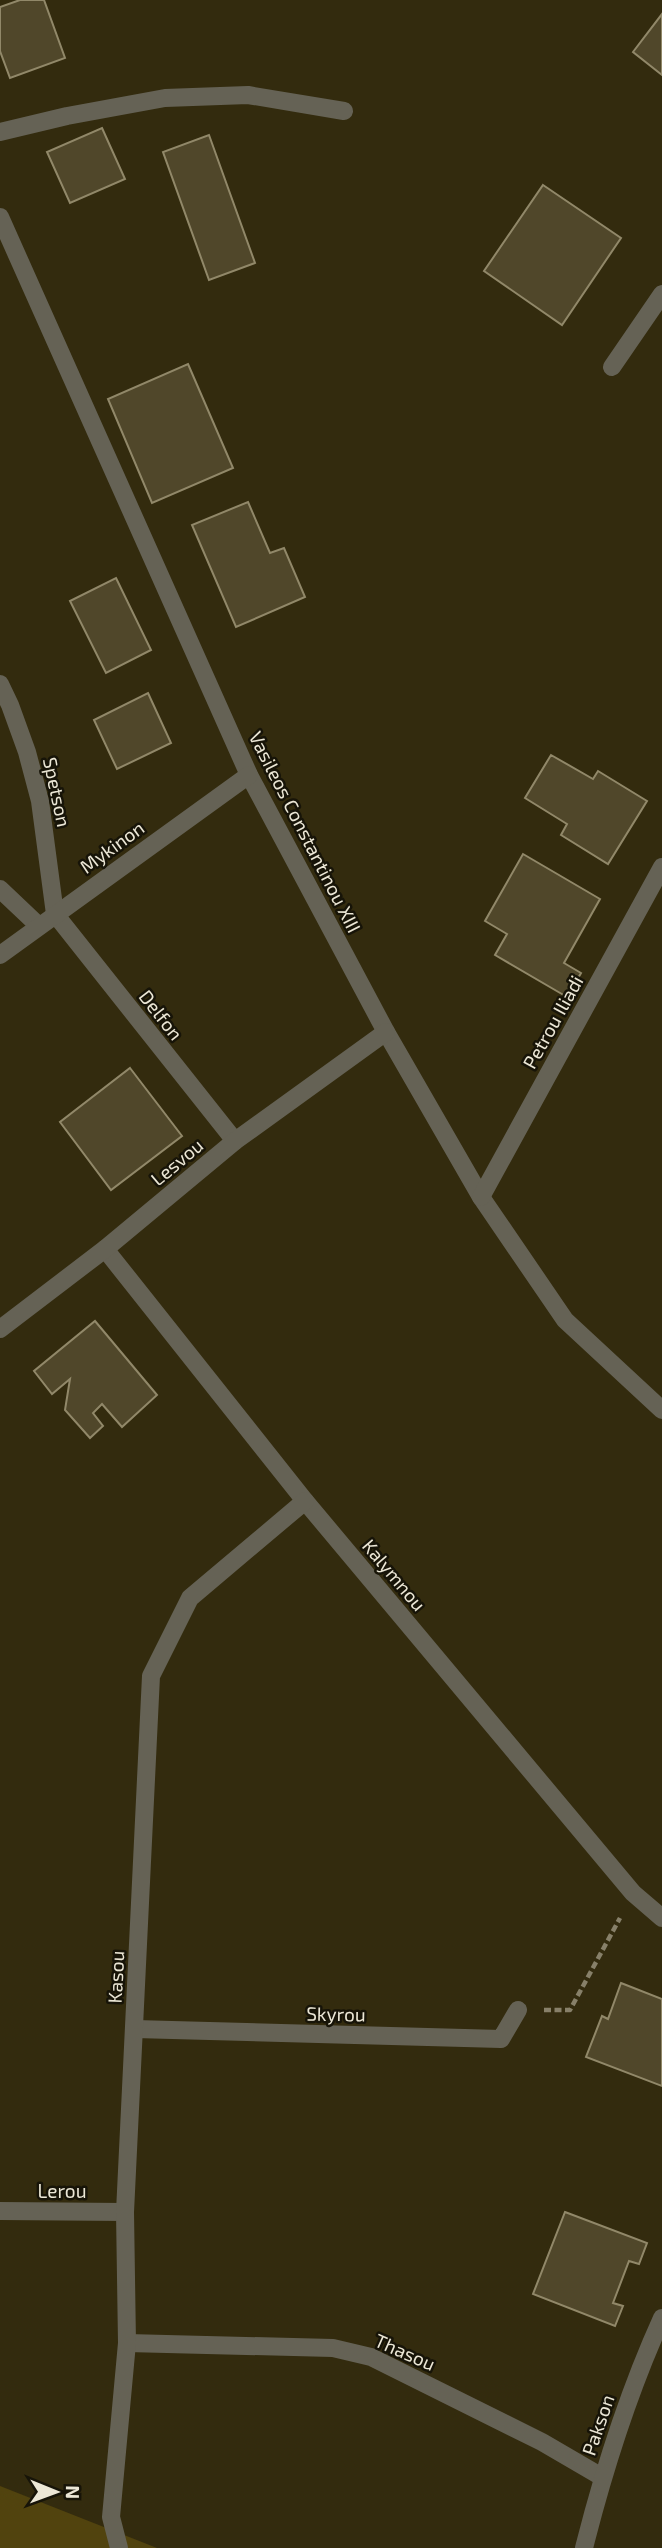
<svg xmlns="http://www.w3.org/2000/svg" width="662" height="2548" font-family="'Exo 2',sans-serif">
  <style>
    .green { fill: #51430e }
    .building { fill: #50472a; stroke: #918869; stroke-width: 2 }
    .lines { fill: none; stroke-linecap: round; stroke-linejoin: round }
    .path { stroke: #878069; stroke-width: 4.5; stroke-dasharray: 7 3.5; stroke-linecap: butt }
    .minor { stroke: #656255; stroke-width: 18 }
    .labels { text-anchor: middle; stroke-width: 5; stroke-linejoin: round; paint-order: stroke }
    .street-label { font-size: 19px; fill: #ece7d6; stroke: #171408 }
  </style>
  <rect width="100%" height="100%" fill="#332b0e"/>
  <path class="green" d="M0 2486 157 2548H0Z"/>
  <g class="building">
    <path d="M20 0H44L65 58 10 78 0 51V7Z"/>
    <path d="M662 14V75L633 52Z"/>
    <path d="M102 128 125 179 70 203 47 152Z"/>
    <path d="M209 135 255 263 209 280 163 152Z"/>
    <path d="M543 185 621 238 562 325 484 271Z"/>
    <path d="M188 364 233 468 152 503 108 399Z"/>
    <path d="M248 502 270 553 284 548 305 597 236 627 192 525Z"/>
    <path d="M116 578 151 650 106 673 70 601Z"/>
    <path d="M148 693 171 743 117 769 94 720Z"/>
    <path d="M551 755 593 779 598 771 647 801 608 864 561 835 567 824 525 798Z"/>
    <path d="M523 854 600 899 564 963 581 973 567 997 495 955 507 934 485 921Z"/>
    <path d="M130 1068 182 1136 111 1190 60 1122Z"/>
    <path d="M95 1321 157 1395 122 1427 102 1404 93 1413 103 1426 90 1438 65 1410 70 1379 52 1394 34 1371Z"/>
    <path d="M621 1983 662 1999V2086L586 2057 602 2016 608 2019Z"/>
    <path d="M565 2212 647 2243 639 2264 629 2261 613 2303 623 2306 615 2326 533 2294Z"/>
  </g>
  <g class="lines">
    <path class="path" d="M544 2010H570L620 1918"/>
    <g class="minor">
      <path d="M0 132 67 116 165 98 248 95 344 111"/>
      <path d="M0 217 249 775 386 1032 481 1197 565 1320 662 1410"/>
      <path d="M612 367 662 294"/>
      <path d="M0 684 10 705 27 752 40 801 55 914 235 1141"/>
      <path d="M0 889 39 926"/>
      <path d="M0 955 249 775"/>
      <path d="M481 1197 662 867"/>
      <path d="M105 1249 305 1501 633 1893 662 1918"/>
      <path d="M0 1329 105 1249 235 1141 386 1032"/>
      <path d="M135 2029 501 2039 518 2010"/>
      <path d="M0 2211 125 2212"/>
      <path d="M127 2343 333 2348 371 2357 542 2442 602 2477"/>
      <path d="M119 2548 111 2517 127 2343 125 2212 151 1676 190 1598 305 1501"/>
      <path d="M584 2548C604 2469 628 2393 662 2318"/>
    </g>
  </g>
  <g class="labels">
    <g class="street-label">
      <text transform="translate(57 792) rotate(78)" y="7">Spetson</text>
      <text transform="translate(305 832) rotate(63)" y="7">Vasileos Constantinou XIII</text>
      <text transform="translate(112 847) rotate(-36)" y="7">Mykinon</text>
      <text transform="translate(161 1015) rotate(52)" y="7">Delfon</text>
      <text transform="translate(553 1022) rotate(-61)" y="7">Petrou Iliadi</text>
      <text transform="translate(177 1162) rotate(-40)" y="7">Lesvou</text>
      <text transform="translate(394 1575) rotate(50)" y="7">Kalymnou</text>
      <text transform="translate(116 1977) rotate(-87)" y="7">Kasou</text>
      <text transform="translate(336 2014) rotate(1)" y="7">Skyrou</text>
      <text x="62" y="2198">Lerou</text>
      <text transform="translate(405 2352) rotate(24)" y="7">Thasou</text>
      <text transform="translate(598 2425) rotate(-71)" y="7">Pakson</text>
    </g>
  </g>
  <g transform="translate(56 2492) rotate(91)" stroke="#171408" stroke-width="5" paint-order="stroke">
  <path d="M0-5L12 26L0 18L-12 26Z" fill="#ece7d6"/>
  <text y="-10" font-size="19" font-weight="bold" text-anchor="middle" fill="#ece7d6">N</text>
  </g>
</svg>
